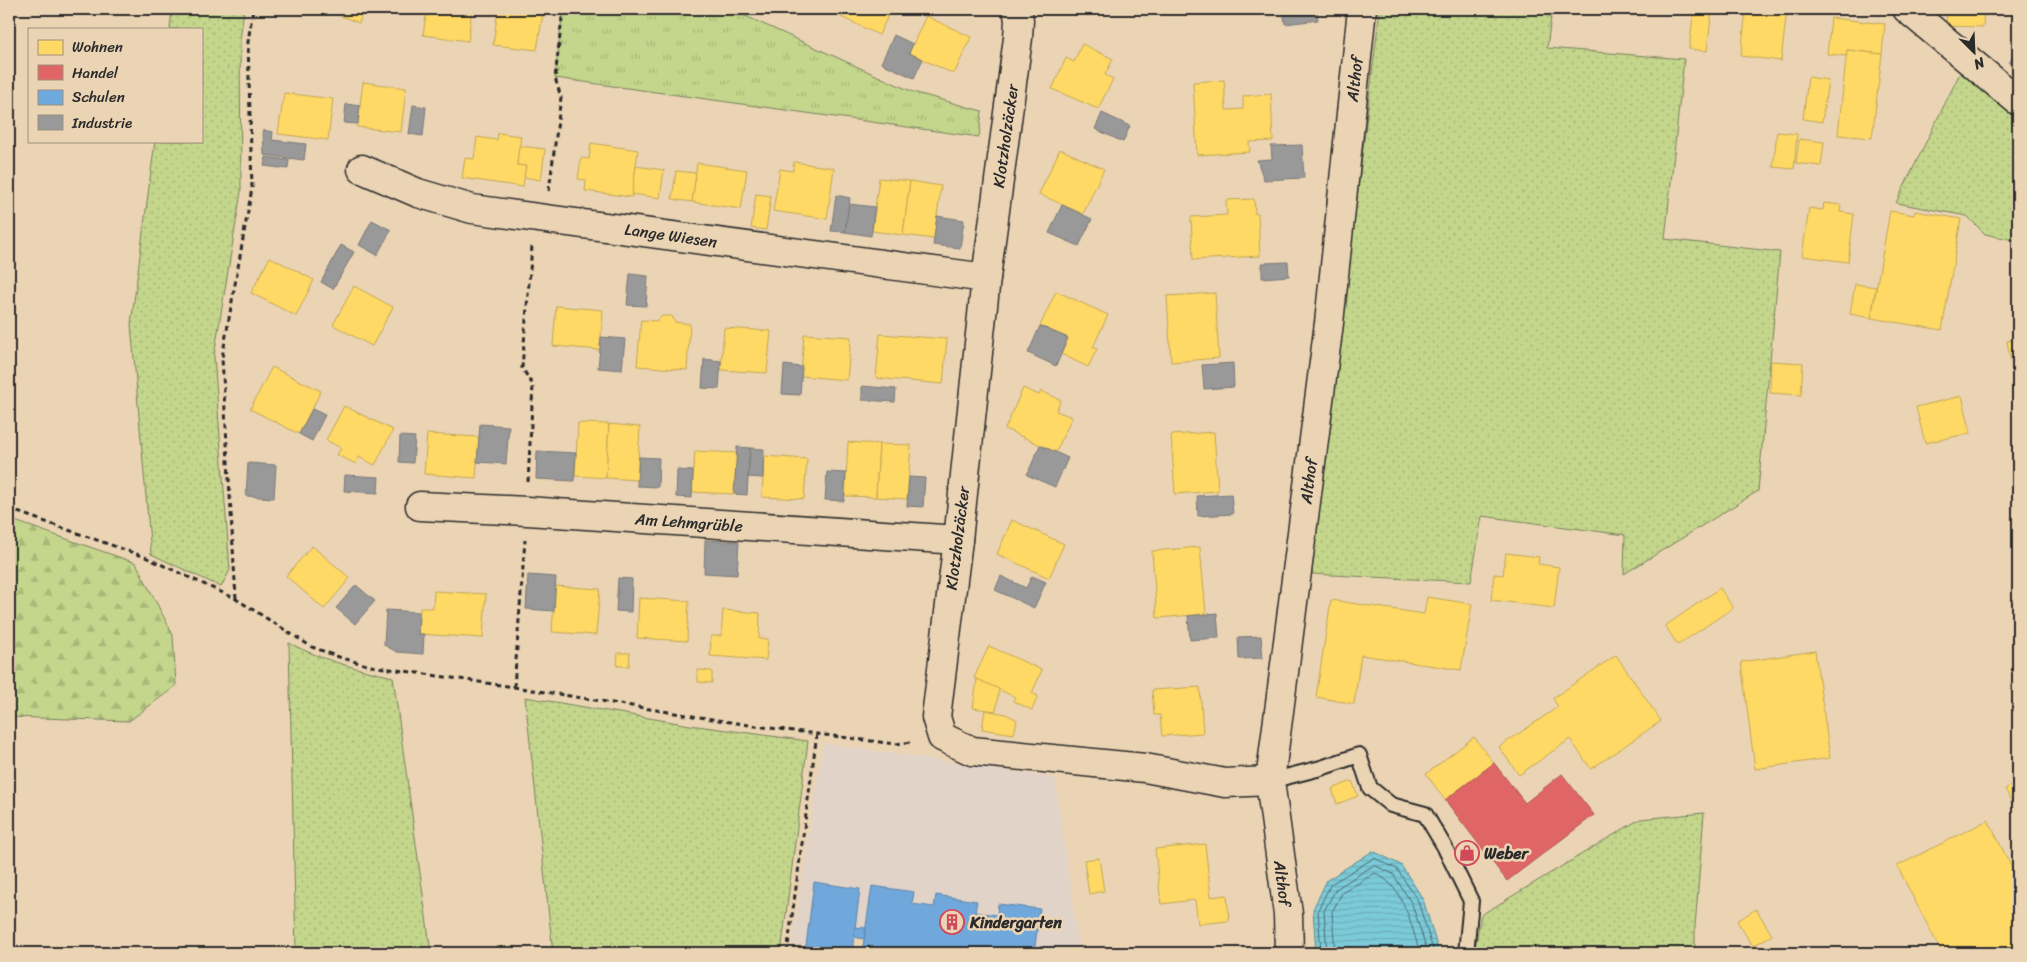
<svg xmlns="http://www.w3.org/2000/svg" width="2027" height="962" font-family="Sriracha,sans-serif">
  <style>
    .built { fill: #e2d3c9 }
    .grass { fill: url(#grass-dots); stroke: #77805b }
    .forest { fill: url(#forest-firs); stroke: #77805b }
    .park { fill: url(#park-tufts); stroke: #77805b }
    .water { fill: url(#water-rules); stroke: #5c8b93 }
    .homes { fill: #ffd966; stroke: #bfa554 }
    .shops { fill: #e06666; stroke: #aa5454 }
    .schools { fill: #6fa8dc; stroke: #5b82a7 }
    .industry { fill: #999; stroke: #787878 }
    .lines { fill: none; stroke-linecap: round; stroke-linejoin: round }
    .shore { stroke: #4b6b71; stroke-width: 1 }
    .lane-casing { stroke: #2b2b2b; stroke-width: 18 }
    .street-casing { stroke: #2b2b2b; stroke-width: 31 }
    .path { stroke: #2b2b2b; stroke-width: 3; stroke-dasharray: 5 4; stroke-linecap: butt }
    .lane { stroke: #ebd4b4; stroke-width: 14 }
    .street { stroke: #ebd4b4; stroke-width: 28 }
    .labels { text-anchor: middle; stroke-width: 5; stroke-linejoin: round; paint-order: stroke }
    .street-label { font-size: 16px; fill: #2b2b2b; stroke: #ebd4b4 }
    .poi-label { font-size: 16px; font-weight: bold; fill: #2b2b2b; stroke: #ebd4b4; text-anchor: start }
  </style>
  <defs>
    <pattern id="grass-dots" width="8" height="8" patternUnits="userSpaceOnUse" patternTransform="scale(1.25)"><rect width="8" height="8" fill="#c3d68b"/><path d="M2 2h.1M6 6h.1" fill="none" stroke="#a8b878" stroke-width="1.8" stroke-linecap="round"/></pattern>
    <pattern id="forest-firs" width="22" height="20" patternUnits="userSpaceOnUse" patternTransform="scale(1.25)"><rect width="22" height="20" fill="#c3d68b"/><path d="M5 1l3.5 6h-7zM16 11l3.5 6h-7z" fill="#a8b878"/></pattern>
    <pattern id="park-tufts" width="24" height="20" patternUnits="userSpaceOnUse" patternTransform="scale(1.25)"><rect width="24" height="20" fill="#c3d68b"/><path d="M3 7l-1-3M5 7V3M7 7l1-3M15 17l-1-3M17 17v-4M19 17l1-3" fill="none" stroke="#a8b878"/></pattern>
    <pattern id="water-rules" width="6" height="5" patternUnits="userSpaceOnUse" patternTransform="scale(1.25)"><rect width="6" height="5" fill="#7ccbd9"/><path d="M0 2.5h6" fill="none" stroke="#6baeba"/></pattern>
  </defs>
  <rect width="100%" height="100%" fill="#ebd4b4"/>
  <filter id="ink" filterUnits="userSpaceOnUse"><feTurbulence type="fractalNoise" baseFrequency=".02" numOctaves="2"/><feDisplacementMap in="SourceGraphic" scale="10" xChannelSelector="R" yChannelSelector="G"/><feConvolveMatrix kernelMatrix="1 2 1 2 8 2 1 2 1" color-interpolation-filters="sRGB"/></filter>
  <g filter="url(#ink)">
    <path class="built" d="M823 743 1055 778 1080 953H1034L1040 909 998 904 997 915 975 912 976 901 936 895 934 907 912 904 913 892 872 887 866 928 855 927 860 889 814 882 806 946 792 945Z"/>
    <g class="grass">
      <path d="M172 9H244L240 40 241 192 214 356 230 570 221 587 151 554 131 324 155 141H201V29H170Z"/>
      <path d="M1380 9H1552L1547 48 1684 59 1665 239 1780 252 1758 491 1624 574 1625 535 1482 516 1471 582 1311 574Z"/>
      <path d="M1961 71 2018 116V241L1985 234 1967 216 1896 203Z"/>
      <path d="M289 643C322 660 357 669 393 677L431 953H296Z"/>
      <path d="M525 697 690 725 808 741 781 953H553Z"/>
      <path d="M1704 813 1695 927V953H1474L1481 915 1640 819Z"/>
    </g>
    <path class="forest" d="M9 519 136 563 173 635 176 686 129 721 9 717Z"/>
    <path class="park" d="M563 9H730L913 92 982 111 979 137 555 78Z"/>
    <path class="water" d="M1373 851 1401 865 1423 899 1439 953H1316L1313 909 1327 880Z"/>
    <g class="homes">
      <path d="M323 9H364L359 23Z"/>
      <path d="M427 9H472L468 41 423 35Z"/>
      <path d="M498 9 543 13 537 50 493 45Z"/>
      <path d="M837 9H891L879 35 835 14Z"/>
      <path d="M1694 9H1712L1707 51 1689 49Z"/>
      <path d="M1746 9H1787L1781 61 1741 56Z"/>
      <path d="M1947 9H1984L1983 27 1946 26Z"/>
      <path d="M926 16 971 37 954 74 909 53Z"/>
      <path d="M1831 18 1885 24 1882 54 1847 50 1846 56 1827 54Z"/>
      <path d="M1082 44 1113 59 1105 75 1113 79 1098 109 1052 89 1066 58 1074 62Z"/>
      <path d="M1847 50 1882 54 1872 138 1838 135Z"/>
      <path d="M1808 77 1828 80 1822 122 1803 119Z"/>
      <path d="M1224 80 1226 110 1243 109V96L1271 94 1273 141 1249 142 1250 152 1197 155 1193 82Z"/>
      <path d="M363 82 406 88 401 132 357 127Z"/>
      <path d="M284 93 333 99 328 140 278 134Z"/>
      <path d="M1777 132 1797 134 1794 169 1773 167Z"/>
      <path d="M498 133 521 136 517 165 526 166 523 187 462 178 465 158 474 159 477 137 497 140Z"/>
      <path d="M1799 139 1824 142 1821 166 1796 163Z"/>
      <path d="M591 143 638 150 632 197 585 191 586 180 578 179 581 158 589 159Z"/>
      <path d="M519 146 545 149 541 180 524 177 526 166 517 165Z"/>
      <path d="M1060 149 1104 169 1083 214 1039 194Z"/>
      <path d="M794 162 834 168 827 219 773 211 780 169 793 171Z"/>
      <path d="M697 163 747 170 741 209 692 202Z"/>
      <path d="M636 166 664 170 660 198 632 194Z"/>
      <path d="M676 171 696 173 692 202 672 199Z"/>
      <path d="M879 178 910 181 903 235 872 231Z"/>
      <path d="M910 181 941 186 934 239 903 235Z"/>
      <path d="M756 194 771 196 766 230 751 228Z"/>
      <path d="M1254 199 1255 214 1258 213 1260 256 1193 260 1191 217 1227 215 1226 200Z"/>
      <path d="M1824 203 1841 205 1840 212 1854 214 1848 262 1802 256 1809 208 1823 210Z"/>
      <path d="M1890 211 1914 215 1915 211 1961 219 1942 330 1871 318Z"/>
      <path d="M270 257 314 280 296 316 251 293Z"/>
      <path d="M1855 284 1876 287 1871 318 1850 314Z"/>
      <path d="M354 286 393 307 372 346 333 325Z"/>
      <path d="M1056 291 1108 315 1093 347 1097 349 1088 367 1061 354 1068 338 1040 326Z"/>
      <path d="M1215 293 1219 358 1171 362 1167 296Z"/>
      <path d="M556 306 603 310 600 350 553 346Z"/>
      <path d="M662 316H672L675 322 690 324 687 370 637 366 641 320 657 321Z"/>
      <path d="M724 328 771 331 767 373 721 370Z"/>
      <path d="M804 334 851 337 847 380 801 376Z"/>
      <path d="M880 334 947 339 943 384 876 378Z"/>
      <path d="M2018 339V374L2013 375 2007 341Z"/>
      <path d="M1771 361 1803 363 1801 395 1770 393Z"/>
      <path d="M272 367 321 391 299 434 250 409Z"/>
      <path d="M2018 374V401L2013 375Z"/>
      <path d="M1023 388 1039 395 1041 391 1061 400 1056 411 1072 417 1056 452 1005 429Z"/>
      <path d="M1962 396 1971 433 1925 443 1916 407Z"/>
      <path d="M344 406 393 430 375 465 359 457 356 464 337 455 341 448 326 440Z"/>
      <path d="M578 423 609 424 606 478 575 476Z"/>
      <path d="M609 424 640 427 637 480 606 478Z"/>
      <path d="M1214 432 1218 491 1175 494 1171 435Z"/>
      <path d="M427 434 479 437 476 478 424 474Z"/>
      <path d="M848 442 879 444 876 497 845 496Z"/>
      <path d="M879 444 911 445 907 499 876 497Z"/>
      <path d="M695 451 737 453 734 494 692 492Z"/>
      <path d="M764 456 807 459 804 499 762 497Z"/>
      <path d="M1012 520 1064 544 1049 578 997 554Z"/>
      <path d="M312 546 350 578 324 609 286 576Z"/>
      <path d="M1200 547 1206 614 1157 618 1152 551Z"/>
      <path d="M1506 553 1539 557 1538 564 1559 567 1554 608 1491 600 1494 574 1503 575Z"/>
      <path d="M555 586 600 589 596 635 552 632Z"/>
      <path d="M1720 588 1733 608 1678 645 1665 626Z"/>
      <path d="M434 591 486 594 483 638 418 634 420 608H433Z"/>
      <path d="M1427 597 1472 604 1461 670 1361 655 1354 704 1316 697 1331 600 1424 614Z"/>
      <path d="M639 598 689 601 687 641 637 638Z"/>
      <path d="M723 610 760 613 759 639H768L766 660 710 656 711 636H721Z"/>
      <path d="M989 646 1042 670 1032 693 1038 696 1032 710 1013 701 1015 697 974 678Z"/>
      <path d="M1815 651 1830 758 1755 769 1741 662Z"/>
      <path d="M618 653H630L629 666H617Z"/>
      <path d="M1616 655 1661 721 1591 769 1570 739 1519 775 1499 747 1558 707 1553 698Z"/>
      <path d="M698 670 712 671V683L698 682Z"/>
      <path d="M977 679 999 689 996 711 973 708Z"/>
      <path d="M1200 687 1203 733 1162 736 1160 715H1154L1152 690Z"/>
      <path d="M985 710 1006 714 1017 720 1014 734 982 729Z"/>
      <path d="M1474 737 1494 763 1445 800 1426 774Z"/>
      <path d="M1352 781 1358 796 1337 804 1332 789Z"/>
      <path d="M2018 782V815L2005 789Z"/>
      <path d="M1988 820 2018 880V953H1942L1897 866Z"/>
      <path d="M1205 844 1211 897 1227 895 1229 921 1198 924 1195 900 1161 904 1155 849Z"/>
      <path d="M1099 858 1104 891 1089 894 1084 860Z"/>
      <path d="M1756 909 1772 935 1753 946 1737 921Z"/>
    </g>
    <path class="shops" d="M1494 763 1525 803 1562 774 1594 815 1507 881 1445 800Z"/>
    <g class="schools">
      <path d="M814 882 860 889 852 952 806 946Z"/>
      <path d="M872 886 914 892 912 904 934 907 936 895 977 901 975 912 997 915 998 904 1040 909 1034 953H862Z"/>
      <path d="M855 927 866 928 864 939 854 937Z"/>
    </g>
    <g class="industry">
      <path d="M1283 9H1317L1318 20 1285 24Z"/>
      <path d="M894 35 913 44 909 53 923 59 914 78 881 63Z"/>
      <path d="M2018 50V70L2009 63Z"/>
      <path d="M346 104 360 106 358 124 344 123Z"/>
      <path d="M413 105 426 107 423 136 409 134Z"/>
      <path d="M1102 113 1130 126 1123 142 1095 129Z"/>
      <path d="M263 130 273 132 272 140 306 144 304 160 264 155Z"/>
      <path d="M1302 145 1304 178 1264 180 1257 160 1272 159 1271 146Z"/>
      <path d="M266 157 289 160 288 169 264 166Z"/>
      <path d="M836 195 850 198 845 232 831 231Z"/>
      <path d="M849 204 875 207 871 236 845 232Z"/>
      <path d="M1062 205 1092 219 1079 246 1049 233Z"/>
      <path d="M937 216 964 220 960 248 933 245Z"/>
      <path d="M372 220 391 230 377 255 359 245Z"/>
      <path d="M341 245 354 252 333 289 321 282Z"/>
      <path d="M1288 262 1289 276 1262 278V263Z"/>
      <path d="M630 274 648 276 646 306 627 305Z"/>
      <path d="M1040 326 1068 338 1056 366 1028 353Z"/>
      <path d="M601 337 625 339 622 370 598 368Z"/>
      <path d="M704 359 721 361 719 389 702 388Z"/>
      <path d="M1233 363 1234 387 1204 389 1202 365Z"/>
      <path d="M784 365 802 367 800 395 782 394Z"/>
      <path d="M862 386 896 389 895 402 862 400Z"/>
      <path d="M312 409 325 415 312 441 299 434Z"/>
      <path d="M480 424 509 426 506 464 477 462Z"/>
      <path d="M400 436 415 437 413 463 399 462Z"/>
      <path d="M1040 445 1068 458 1055 487 1027 475Z"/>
      <path d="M737 447 750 448 747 495 734 494Z"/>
      <path d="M750 448 764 449 763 478 748 477Z"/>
      <path d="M537 451 576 453 574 481 536 479Z"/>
      <path d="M639 457 659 458 658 487 637 486Z"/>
      <path d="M248 463 276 465 274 498 246 496Z"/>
      <path d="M677 470 693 471 692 498 676 497Z"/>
      <path d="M827 472 846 473 844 501 825 500Z"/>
      <path d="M345 475 379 477 378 493 344 491Z"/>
      <path d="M909 477 925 478 923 507 907 506Z"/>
      <path d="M1231 494 1233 514 1198 516 1197 496Z"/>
      <path d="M705 540 739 542 737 575 704 573Z"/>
      <path d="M528 575 556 577 554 611 526 609Z"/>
      <path d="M1001 576 1026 588 1032 576 1046 582 1034 608 995 590Z"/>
      <path d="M618 578 632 579 631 612 616 611Z"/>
      <path d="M356 585 375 601 355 624 336 608Z"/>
      <path d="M386 610 419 612 418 634H424L423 654 397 652 384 645Z"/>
      <path d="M1217 613 1219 638 1190 640 1188 616Z"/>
      <path d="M1261 636 1263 658 1239 659 1238 637Z"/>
    </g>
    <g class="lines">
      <g class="shore">
        <path d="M1321 953 1318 910 1331 884 1374 858 1397 869 1418 901 1434 953"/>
        <path d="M1327 953 1324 911 1336 889 1374 865 1393 874 1412 904 1428 953"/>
        <path d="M1335 953 1332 912 1342 893 1375 873C1404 886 1411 925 1420 953"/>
      </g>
      <defs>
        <path id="lane" d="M1270 781 1321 768 1359 755 1370 788 1391 805 1425 814 1444 846 1471 901 1466 953"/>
        <g id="street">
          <path d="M1017 9 1019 20 1018 38 986 278 958 540 936 717 942 737 972 751 1145 768 1225 783 1270 781"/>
          <path d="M1907 9 2018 101"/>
          <path d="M362 169 418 193 472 209 986 278"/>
          <path d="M420 506 527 511 958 540"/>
          <path d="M1289 953 1288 914 1270 781 1329 323 1362 9"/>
        </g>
      </defs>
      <use href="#lane" class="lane-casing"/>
      <use href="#street" class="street-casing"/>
      <g class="path">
        <path d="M549 191 561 97 555 78 563 9"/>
        <path d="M528 482 533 385 522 368 532 246"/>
        <path d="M9 509 145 557 236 599 312 647 339 657 370 666 514 687 755 726 895 744 913 742"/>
        <path d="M236 599 222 358 252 188 248 42 253 9"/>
        <path d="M514 687 525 540"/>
        <path d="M787 953 817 734"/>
      </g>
      <use href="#lane" class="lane"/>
      <use href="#street" class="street"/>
    </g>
  </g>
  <defs>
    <symbol id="shop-ring" viewBox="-11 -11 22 22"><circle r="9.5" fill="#ebd4b4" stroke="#d1495b" stroke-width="1.5"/><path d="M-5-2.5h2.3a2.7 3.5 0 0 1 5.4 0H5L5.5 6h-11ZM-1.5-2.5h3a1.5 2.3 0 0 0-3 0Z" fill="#d1495b"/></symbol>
    <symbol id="building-ring" viewBox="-11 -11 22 22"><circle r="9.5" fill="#ebd4b4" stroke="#d1495b" stroke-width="1.5"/><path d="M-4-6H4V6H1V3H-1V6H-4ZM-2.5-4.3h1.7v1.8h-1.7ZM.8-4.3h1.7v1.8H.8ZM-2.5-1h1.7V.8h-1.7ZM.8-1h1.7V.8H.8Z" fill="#d1495b"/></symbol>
  </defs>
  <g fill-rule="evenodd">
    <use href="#shop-ring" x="1453" y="839" width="28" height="28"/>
    <use href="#building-ring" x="938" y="908" width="28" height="28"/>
  </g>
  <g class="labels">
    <g class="street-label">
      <text transform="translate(1354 79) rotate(-84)" y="6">Althof</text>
      <text transform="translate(1005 136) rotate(-82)" y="6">Klotzholzäcker</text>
      <text transform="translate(671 235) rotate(8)" y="6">Lange Wiesen</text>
      <text transform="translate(1308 481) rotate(-83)" y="6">Althof</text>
      <text transform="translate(689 522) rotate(4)" y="6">Am Lehmgrüble</text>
      <text transform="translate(957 538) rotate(-83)" y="6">Klotzholzäcker</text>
      <text transform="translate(1283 883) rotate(82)" y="6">Althof</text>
    </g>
    <g class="poi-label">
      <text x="1484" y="859">Weber</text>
      <text x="970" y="928">Kindergarten</text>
    </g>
  </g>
  <rect width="2027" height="962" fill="none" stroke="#ebd4b4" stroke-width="30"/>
  <rect x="15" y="15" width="1997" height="932" fill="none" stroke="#2b2b2b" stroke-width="2" filter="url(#ink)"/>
  <rect x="28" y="28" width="175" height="115" fill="#ebd4b4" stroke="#9e907d"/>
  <rect x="38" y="40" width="25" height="15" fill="#ffd966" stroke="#9e907d"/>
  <text x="72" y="52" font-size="15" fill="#2b2b2b">Wohnen</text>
  <rect x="38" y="65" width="25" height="15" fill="#e06666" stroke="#9e907d"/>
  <text x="72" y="78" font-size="15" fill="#2b2b2b">Handel</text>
  <rect x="38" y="90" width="25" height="15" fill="#6fa8dc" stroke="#9e907d"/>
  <text x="72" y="102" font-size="15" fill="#2b2b2b">Schulen</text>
  <rect x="38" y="115" width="25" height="15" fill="#999999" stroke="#9e907d"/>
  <text x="72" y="128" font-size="15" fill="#2b2b2b">Industrie</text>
  <g transform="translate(1974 52) rotate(156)" stroke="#ebd4b4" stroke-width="4" paint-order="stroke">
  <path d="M0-4L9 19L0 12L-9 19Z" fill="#2b2b2b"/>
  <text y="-8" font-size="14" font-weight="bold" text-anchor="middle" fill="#2b2b2b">N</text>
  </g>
</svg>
